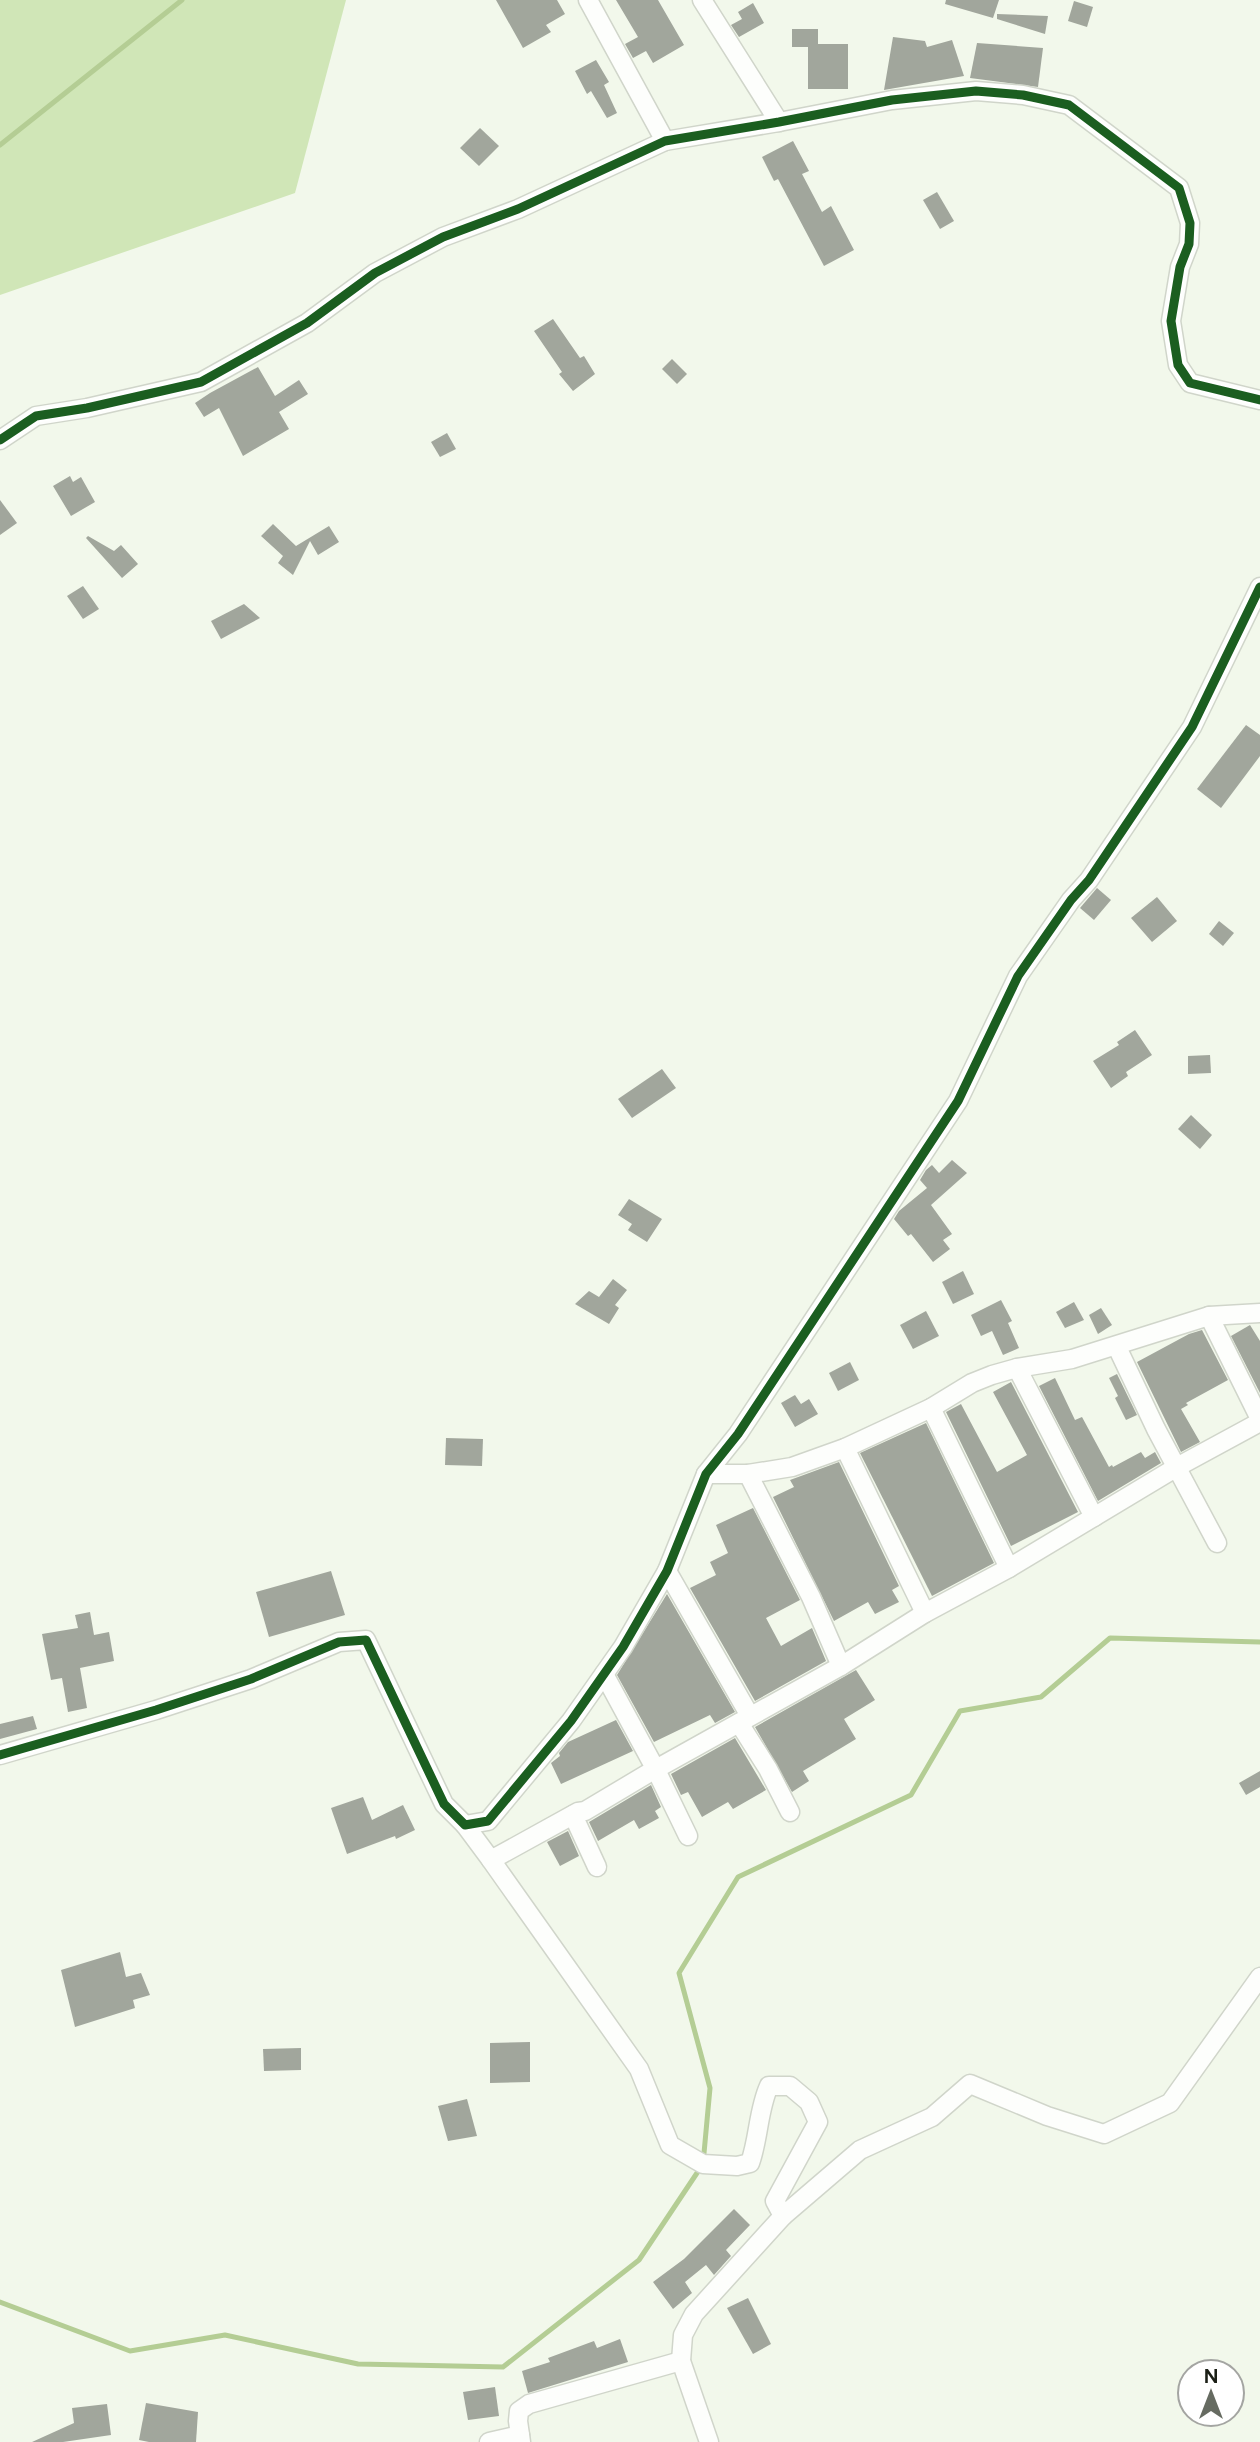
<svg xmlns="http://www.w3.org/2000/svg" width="1260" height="2442" font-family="Figtree,sans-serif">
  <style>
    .forest { fill: #d0e6b7 }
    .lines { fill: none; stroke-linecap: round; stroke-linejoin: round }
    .stream { stroke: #b4cd94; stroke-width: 5 }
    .building { fill: #a1a69c }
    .street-casing { stroke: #d0d5ca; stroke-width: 21 }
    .street { stroke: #fdfefc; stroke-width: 18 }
    .cycleway-casing { stroke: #fff; stroke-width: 13 }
    .cycleway { stroke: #1b5e20; stroke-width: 9 }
  </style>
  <rect width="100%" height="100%" fill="#f2f8eb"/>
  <path class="forest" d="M0 0H346L295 193 0 295Z"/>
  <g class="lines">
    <g class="stream">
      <path d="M0 145 182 0"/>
      <path d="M0 2302 130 2351 225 2335 358 2364 503 2367 639 2260 703 2164 710 2088 679 1973 738 1877 911 1795 960 1711 1041 1697 1110 1638 1260 1642"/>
    </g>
  </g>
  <g class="building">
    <path d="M496 0H557L565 14 546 25 551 32 523 48Z"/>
    <path d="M616 0H658L684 45 653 63 646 51 633 58 625 44 638 37Z"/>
    <path d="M946 0H999L993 18 945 4Z"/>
    <path d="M1074 1 1093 7 1087 27 1068 21Z"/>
    <path d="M753 3 764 23 739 37 731 25 742 19 738 12Z"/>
    <path d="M997 14 1048 16 1045 34 997 19Z"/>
    <path d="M792 29H818V44H848V89H808V47H792Z"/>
    <path d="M893 37 925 41 927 47 952 40 964 76 884 90Z"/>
    <path d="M977 43 1043 48 1038 87 970 78Z"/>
    <path d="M596 60 609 82 604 85 617 113 607 118 591 91 587 94 575 71Z"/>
    <path d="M480 128 499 146 479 166 460 148Z"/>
    <path d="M793 141 809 171 802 174 822 212 831 206 854 250 824 266 778 179 774 181 762 157Z"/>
    <path d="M937 192 954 221 940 229 923 200Z"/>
    <path d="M553 319 580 358 584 356 595 374 573 391 559 374 562 372 534 331Z"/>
    <path d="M672 359 687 374 677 384 662 369Z"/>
    <path d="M258 367 275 396 299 380 308 394 279 412 289 429 243 456 219 408 204 417 195 403 210 393Z"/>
    <path d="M447 433 456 449 440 457 431 442Z"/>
    <path d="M70 476 73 482 81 477 95 502 71 516 53 486Z"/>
    <path d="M0 500 17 523 0 535Z"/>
    <path d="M273 524 296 546 329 526 339 542 318 555 310 541 293 575 278 563 283 556 261 536Z"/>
    <path d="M88 536 114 551 121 545 138 564 122 578 86 538Z"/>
    <path d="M83 586 99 609 83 619 67 596Z"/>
    <path d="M244 604 260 618 221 639 211 621Z"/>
    <path d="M1246 725 1260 735V756L1221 808 1197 789Z"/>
    <path d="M1097 888 1111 900 1094 920 1080 908Z"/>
    <path d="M1157 897 1177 921 1152 942 1131 918Z"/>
    <path d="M1219 921 1234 933 1223 946 1209 934Z"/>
    <path d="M1135 1030 1152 1055 1126 1072 1128 1076 1111 1088 1093 1061 1119 1045 1117 1042Z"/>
    <path d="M1210 1055 1211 1073 1188 1074V1056Z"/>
    <path d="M662 1069 676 1088 632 1118 618 1099Z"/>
    <path d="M1191 1115 1212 1135 1200 1149 1178 1129Z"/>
    <path d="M952 1160 967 1173 931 1205 952 1234 943 1240 950 1249 933 1262 911 1234 908 1236 894 1219 899 1211 927 1188 920 1180 926 1170 932 1165 939 1173Z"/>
    <path d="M629 1199 662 1219 647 1242 628 1230 632 1224 618 1215Z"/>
    <path d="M963 1271 974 1294 953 1304 942 1282Z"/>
    <path d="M613 1279 627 1290 615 1305 619 1308 609 1324 575 1304 589 1291 599 1297Z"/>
    <path d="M1001 1300 1012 1321 1008 1323 1019 1348 1003 1355 992 1331 981 1336 971 1315Z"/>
    <path d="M1074 1302 1084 1320 1065 1328 1056 1312Z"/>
    <path d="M1101 1308 1112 1325 1098 1334 1089 1315Z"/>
    <path d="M926 1311 939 1336 913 1349 900 1325Z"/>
    <path d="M1250 1325 1260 1341V1393L1231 1336Z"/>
    <path d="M1202 1330 1228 1380 1186 1403 1188 1405 1181 1409 1200 1442 1181 1452 1137 1362 1189 1334Z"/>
    <path d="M850 1362 859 1380 838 1391 829 1373Z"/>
    <path d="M1117 1374 1137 1415 1126 1420 1115 1398 1118 1396 1109 1378Z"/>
    <path d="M1055 1378 1075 1420 1082 1417 1109 1467 1112 1465 1113 1467 1141 1452 1145 1458 1155 1452 1161 1463 1098 1501 1039 1386Z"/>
    <path d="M1011 1382 1078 1512 1011 1546 946 1412 961 1404 997 1472 1027 1455 993 1392Z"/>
    <path d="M795 1395 801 1404 809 1399 818 1414 795 1427 781 1403Z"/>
    <path d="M926 1423 994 1563 932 1596 860 1453Z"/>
    <path d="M446 1438 483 1439 482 1466 445 1465Z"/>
    <path d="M839 1462 899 1586 892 1590 899 1602 875 1614 868 1602 834 1621 773 1497 794 1487 790 1480Z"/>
    <path d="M753 1508 800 1600 766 1618 781 1646 812 1628 826 1661 755 1701 690 1588 716 1575 710 1562 728 1553 716 1525Z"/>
    <path d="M331 1571 345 1615 269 1637 256 1592Z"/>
    <path d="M667 1594 735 1712 715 1723 710 1715 654 1742 617 1675Z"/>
    <path d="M90 1612 94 1635 109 1632 114 1661 80 1668 87 1708 68 1712 62 1678 51 1680 42 1634 78 1628 75 1615Z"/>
    <path d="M856 1670 875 1700 844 1719 856 1739 803 1771 809 1781 792 1792 755 1727Z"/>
    <path d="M33 1716 37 1729 0 1739V1724Z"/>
    <path d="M616 1720 633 1751 561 1784 551 1763 560 1756 559 1753 568 1742Z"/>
    <path d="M735 1738 766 1790 733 1809 728 1802 702 1817 688 1792 681 1795 671 1774Z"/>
    <path d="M1260 1771V1787L1246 1795 1239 1783Z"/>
    <path d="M651 1785 661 1807 655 1811 659 1818 639 1829 634 1820 598 1841 589 1822Z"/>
    <path d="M363 1797 372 1820 403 1805 415 1830 396 1839 395 1836 347 1854 331 1808Z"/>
    <path d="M568 1831 579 1856 560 1866 547 1842Z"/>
    <path d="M120 1952 126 1977 141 1973 150 1995 133 2000 135 2008 75 2027 61 1970Z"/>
    <path d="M530 2042V2082L490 2083V2043Z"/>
    <path d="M301 2048V2070L264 2071 263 2049Z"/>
    <path d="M467 2099 477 2136 448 2141 438 2106Z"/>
    <path d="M734 2209 750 2225 726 2250 731 2256 714 2275 706 2265 685 2282 692 2293 673 2309 653 2282 684 2259Z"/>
    <path d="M748 2298 771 2344 753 2354 727 2308Z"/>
    <path d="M620 2339 628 2362 528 2393 522 2371 550 2362 548 2358 594 2341 597 2348Z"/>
    <path d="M495 2387 499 2416 468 2420 463 2392Z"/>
    <path d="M146 2403 198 2412 196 2442H149L139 2440Z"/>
    <path d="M107 2404 111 2435 63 2442H32L74 2423 72 2408Z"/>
  </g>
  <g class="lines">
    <defs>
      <g id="street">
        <path d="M588 0 665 141"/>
        <path d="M702 0 779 122"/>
        <path d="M0 440 36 416 87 408 201 382 307 323 375 273 443 237 518 209 665 141 779 122 892 100 976 91 1023 95 1069 105 1179 188 1190 223 1189 244 1180 267 1171 321 1178 365 1190 383 1260 400"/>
        <path d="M1209 1316 1260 1419"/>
        <path d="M1117 1347 1156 1429 1217 1543"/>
        <path d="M1017 1368 1094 1517"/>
        <path d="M931 1408 1009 1568"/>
        <path d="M845 1448 925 1613"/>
        <path d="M706 1474H748L792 1467 845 1448 931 1408 972 1383 992 1375 1017 1368 1072 1359 1209 1316 1260 1313"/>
        <path d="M748 1474 811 1597 841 1666"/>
        <path d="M667 1571 750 1716"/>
        <path d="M604 1674 656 1770 688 1836"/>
        <path d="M739 1723 768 1769 790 1812"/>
        <path d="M0 1755 156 1710 251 1679 339 1642 366 1640 444 1804 465 1825 488 1821 571 1721 623 1647 667 1571 706 1474 738 1434 958 1101 1018 976 1071 900 1089 880 1192 727 1260 587"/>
        <path d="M573 1815 597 1867"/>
        <path d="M465 1825 491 1860 578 1812 585 1811 647 1774 841 1666 925 1613 1009 1568 1177 1467 1260 1422"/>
        <path d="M491 1860 639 2069 670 2145 703 2164 737 2166 750 2163C759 2138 758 2110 769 2086H790L809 2102 818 2122 775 2201 783 2216"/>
        <path d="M489 2442 520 2435"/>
        <path d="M521 2442 518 2421 519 2411 529 2404 681 2361"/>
        <path d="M709 2442 681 2361 683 2335 694 2314 783 2216 860 2150 932 2117 970 2084 1047 2116 1104 2134 1170 2103 1260 1977"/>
      </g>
    </defs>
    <use href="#street" class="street-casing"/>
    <use href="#street" class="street"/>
    <defs>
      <g id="cycleway">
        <path d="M0 440 36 416 87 408 201 382 307 323 375 273 443 237 518 209 665 141 779 122 892 100 976 91 1023 95 1069 105 1179 188 1190 223 1189 244 1180 267 1171 321 1178 365 1190 383 1260 400"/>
        <path d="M0 1755 156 1710 251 1679 339 1642 366 1640 444 1804 465 1825 488 1821 571 1721 623 1647 667 1571 706 1474 738 1434 958 1101 1018 976 1071 900 1089 880 1192 727 1260 587"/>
      </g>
    </defs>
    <use href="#cycleway" class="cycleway-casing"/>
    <use href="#cycleway" class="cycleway"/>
  </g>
  <g transform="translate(1211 2393)"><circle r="33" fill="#ffffff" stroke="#a4a5a2" stroke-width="2"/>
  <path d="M0-5L12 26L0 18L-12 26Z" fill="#666b61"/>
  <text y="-10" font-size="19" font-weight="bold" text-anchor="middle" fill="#1b1f16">N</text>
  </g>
</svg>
